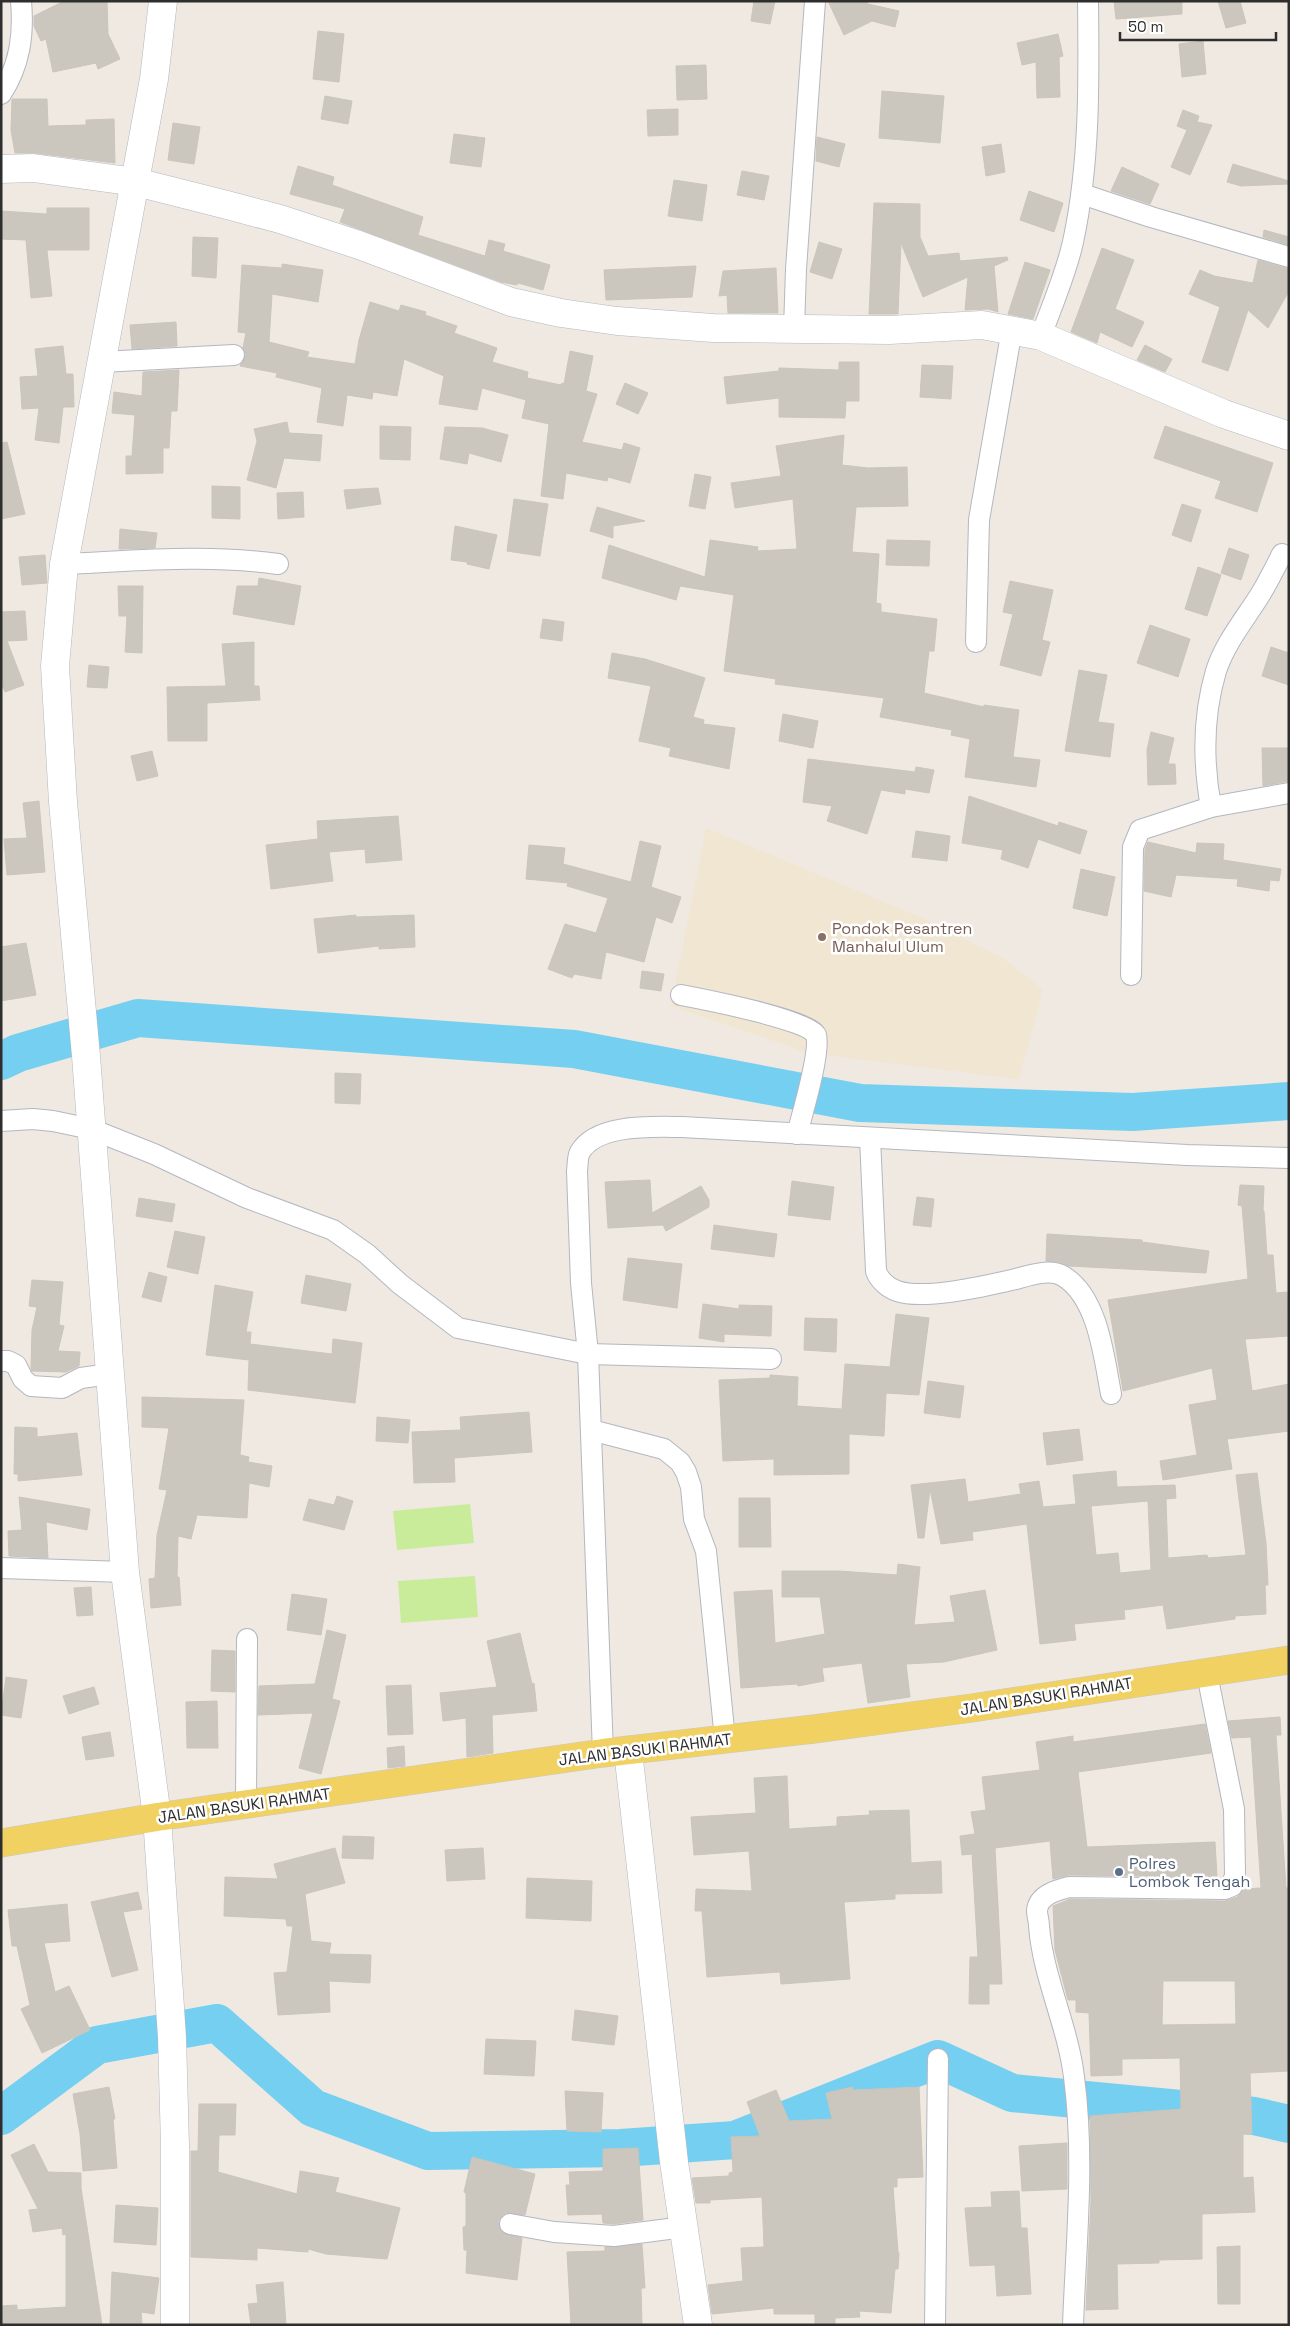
<svg xmlns="http://www.w3.org/2000/svg" width="1290" height="2326" font-family="'Space Grotesk',sans-serif">
  <style>
    .education { fill: #f0e6d1 }
    .pitch { fill: #c9ec9a }
    .lines { fill: none; stroke-linecap: round; stroke-linejoin: round }
    .river { stroke: #75cff0; stroke-width: 38 }
    .building { fill: #cbc7bf; stroke: #cbc5ba; fill-rule: evenodd }
    .street-casing { stroke: #b4b7c1; stroke-width: 22 }
    .secondary-casing { stroke: #b4b7c1; stroke-width: 29 }
    .primary-casing { stroke: #c9c9c9; stroke-width: 29 }
    .street { stroke: #fff; stroke-width: 20 }
    .secondary { stroke: #fff; stroke-width: 28 }
    .primary { stroke: #f2d163; stroke-width: 28 }
    .education-dot { fill: #8d6e63; stroke: #fff; stroke-width: 2 }
    .service-dot { fill: #5c6f8a; stroke: #fff; stroke-width: 2 }
    .labels { text-anchor: middle; stroke-width: 5; stroke-linejoin: round; paint-order: stroke }
    .education-label { font-size: 16px; fill: #785e54; stroke: #fff; text-anchor: start }
    .street-label { font-size: 16px; fill: #2e2e2e; stroke: #fff }
    .service-label { font-size: 16px; fill: #4e5e75; stroke: #fff; text-anchor: start }
  </style>
  <rect width="100%" height="100%" fill="#efe9e1"/>
  <path class="education" d="M706 828 918 916 1003 958 1043 990 1019 1079 809 1053 671 1006Z"/>
  <g class="pitch">
    <path d="M470 1504 474 1543 397 1550 393 1511Z"/>
    <path d="M475 1576 478 1617 401 1623 398 1581Z"/>
  </g>
  <g class="lines">
    <g class="river">
      <path d="M1 1061 18 1053 138 1018 574 1049 860 1103 1133 1112 1289 1101"/>
      <path d="M1 2116 97 2045 217 2023 313 2108 428 2151 621 2148 735 2140 938 2059 1012 2093 1254 2116 1289 2124"/>
    </g>
  </g>
  <g class="building">
    <path d="M64 1H107L108 34 120 59 98 69 96 63 53 72 46 39 41 41 34 26V16Z"/>
    <path d="M754 1H775L770 24 751 21Z"/>
    <path d="M828 1H866L868 4 899 11 895 27 872 21 844 35Z"/>
    <path d="M1114 1H1182V14L1116 19Z"/>
    <path d="M1218 1H1240L1246 23 1226 28Z"/>
    <path d="M318 31 344 34 339 82 313 79Z"/>
    <path d="M1058 34 1063 56 1059 57 1060 97 1037 98 1036 62 1022 65 1017 43Z"/>
    <path d="M1203 41 1206 74 1182 77 1179 44Z"/>
    <path d="M706 65 707 99 677 100 676 66Z"/>
    <path d="M882 91 944 96 940 143 879 138Z"/>
    <path d="M325 96 352 101 348 124 321 119Z"/>
    <path d="M12 99H47L48 126 86 125V120L114 119 115 163 35 153H15L11 130Z"/>
    <path d="M678 109V135L648 136 647 110Z"/>
    <path d="M1183 110 1199 116 1197 122 1212 125 1190 175 1171 167 1187 130 1177 126Z"/>
    <path d="M173 123 200 127 194 164 168 160Z"/>
    <path d="M454 134 485 138 481 167 450 163Z"/>
    <path d="M817 137 845 144 839 167 816 161Z"/>
    <path d="M1001 144 1005 172 986 176 982 147Z"/>
    <path d="M1233 164 1289 181V184L1241 186 1227 182Z"/>
    <path d="M298 166 334 177 332 185 423 217 418 235 485 256 489 240 505 244 503 251 550 265 543 290 518 283 517 285 501 282 340 222 345 209 290 194Z"/>
    <path d="M1122 167 1159 184 1150 204 1111 191Z"/>
    <path d="M742 171 769 176 764 200 737 195Z"/>
    <path d="M674 180 707 185 702 221 668 216Z"/>
    <path d="M1029 191 1063 203 1054 232 1020 220Z"/>
    <path d="M874 203 920 204V237L928 256 959 253 960 261 1007 257 1008 260 994 266 998 312 988 309 965 310 968 277 923 297 901 243 898 314H869Z"/>
    <path d="M47 208H89V250H47L52 296 31 298 26 240 1 239V211L47 214Z"/>
    <path d="M1264 230 1289 237V245L1263 237Z"/>
    <path d="M193 237 218 238 216 278 192 276Z"/>
    <path d="M819 242 842 249 832 279 810 272Z"/>
    <path d="M1102 248 1134 260 1115 309 1144 322 1132 347 1100 332 1097 343 1071 332Z"/>
    <path d="M1258 260 1289 269V291L1268 328 1248 310 1228 371 1202 362 1220 307 1189 294 1200 270 1214 276 1253 283Z"/>
    <path d="M1025 262 1050 270 1033 319 1008 314Z"/>
    <path d="M282 264 323 270 318 302 272 294 269 342 309 352 307 357 355 364 359 340 370 302 399 311 401 305 426 312 425 315 457 326 454 333 497 348 492 362 528 372 527 378 561 385 562 383 564 384 570 351 593 356 586 391 597 394 582 442 622 450 624 443 640 448 630 483 608 477 607 481 566 473 563 499 541 496 549 424 522 418 526 400 482 388 477 410 439 404 444 376 404 359 397 396 373 392 372 399 347 395 343 426 317 422 322 388 276 377 277 373 240 366 246 355 243 348 246 333 238 332 242 265 282 268Z"/>
    <path d="M696 266 692 297 606 300 604 270Z"/>
    <path d="M776 268 778 313H728L727 295 719 296 723 271Z"/>
    <path d="M176 322 177 346 132 349 130 325Z"/>
    <path d="M1145 345 1172 359 1165 372 1137 360Z"/>
    <path d="M63 346 66 374H73L74 407H63L59 443 35 440 39 408 22 409 20 377 38 376 35 349Z"/>
    <path d="M839 362H859V401H846L845 418 779 417V398L727 404 724 377 779 371V368L839 370Z"/>
    <path d="M922 365 953 366 951 399 920 397Z"/>
    <path d="M179 370 177 411H171L169 448H163V473L126 474V456H132L135 415 112 413 114 392 142 396 143 372Z"/>
    <path d="M625 383 648 393 638 414 616 404Z"/>
    <path d="M287 422 289 433 322 435 320 461 284 458 276 488 247 480 257 441 254 429Z"/>
    <path d="M380 426 411 427 410 460 380 459Z"/>
    <path d="M1165 426 1273 463 1257 512 1215 498 1221 481 1154 458Z"/>
    <path d="M445 427 482 428 508 435 501 462 469 453 467 464 440 459Z"/>
    <path d="M844 435 842 465 868 468 907 467 908 506 856 507 852 552 879 554 876 603 881 604V612L937 619 934 651H929L924 693 984 707V705L1019 710 1013 757 1040 760 1036 787 965 777 970 739 951 735 952 730 880 717 884 698 775 684 776 679 724 671 734 595 680 586 676 600 602 578 609 545 705 577 710 540 758 547 757 551 797 549 793 499 735 508 731 483 781 476 776 446Z"/>
    <path d="M7 442 25 514 1 519V443Z"/>
    <path d="M695 474 711 477 705 509 689 506Z"/>
    <path d="M212 486 240 487V519L212 518Z"/>
    <path d="M378 488 381 504 347 509 344 490Z"/>
    <path d="M303 492 304 517 278 519 277 493Z"/>
    <path d="M514 499 548 504 540 556 507 551Z"/>
    <path d="M1182 504 1201 510 1191 542 1172 535Z"/>
    <path d="M597 507 645 521 613 526V538L590 531Z"/>
    <path d="M455 526 497 535 489 569 467 564V562L451 560Z"/>
    <path d="M120 529 157 533 155 548 119 549Z"/>
    <path d="M887 540 930 541 929 566 886 565Z"/>
    <path d="M1229 548 1249 555 1241 580 1221 573Z"/>
    <path d="M45 555 47 583 22 585 19 557Z"/>
    <path d="M1198 567 1221 575 1207 616 1185 609Z"/>
    <path d="M259 578 301 586 294 625 233 614 237 586H258Z"/>
    <path d="M1010 581 1053 590 1042 640 1050 642 1041 676 1000 665 1013 614 1003 612Z"/>
    <path d="M118 586H143L142 653 125 652 127 616H119Z"/>
    <path d="M25 611 27 640 7 641 24 685 5 692 1 682V612Z"/>
    <path d="M543 619 564 622 562 641 540 638Z"/>
    <path d="M1150 625 1190 639 1178 677 1137 663Z"/>
    <path d="M254 642V686H259L260 700 207 703V741H168L167 687 226 686 222 644Z"/>
    <path d="M1271 647 1289 653V685L1262 676Z"/>
    <path d="M612 653 645 659 705 678 693 717 704 720 703 724 735 728 729 769 669 756 671 748 639 741 651 686 608 678Z"/>
    <path d="M89 665 109 667 107 688 87 687Z"/>
    <path d="M1079 670 1107 675 1098 722 1114 724 1110 757 1065 751Z"/>
    <path d="M783 714 818 721 813 748 779 741Z"/>
    <path d="M1151 732 1174 738 1168 764H1175L1176 784 1148 785 1147 750Z"/>
    <path d="M1262 748H1289V781L1263 786Z"/>
    <path d="M152 751 158 776 137 781 131 756Z"/>
    <path d="M808 759 915 772 916 767 934 770 929 793 905 789V794L881 790 867 834 827 821 832 806 803 802Z"/>
    <path d="M969 796 1058 826 1059 822 1087 831 1080 854 1038 839 1028 868 1001 859 1003 850 962 843Z"/>
    <path d="M39 801 45 872 7 875 4 839 27 838 23 803Z"/>
    <path d="M398 816 402 860 366 863 365 849 329 852 333 881 271 889 266 845 318 839 317 821Z"/>
    <path d="M916 831 950 836 947 861 912 857Z"/>
    <path d="M640 841 661 846 651 887 681 897 672 923 656 917 644 962 606 952 601 979 574 974 572 978 548 969 565 924 596 933 608 898 567 886 568 883 526 879 529 845 565 848 563 864 631 882Z"/>
    <path d="M1148 842 1196 853 1197 843 1224 844 1223 860 1281 869 1279 881 1270 880 1269 891 1237 886 1238 879 1176 875 1171 897 1144 891 1145 849Z"/>
    <path d="M1081 869 1115 877 1107 916 1073 908Z"/>
    <path d="M356 915V917L414 915 415 947 379 949V946L318 953 314 919Z"/>
    <path d="M26 943 36 995 1 1001V947Z"/>
    <path d="M642 971 664 974 661 991 640 988Z"/>
    <path d="M335 1073 361 1074 360 1104 335 1103Z"/>
    <path d="M650 1180 652 1213 701 1186 709 1200V1207L666 1231 663 1225 608 1228 605 1182Z"/>
    <path d="M792 1181 834 1187 830 1220 788 1215Z"/>
    <path d="M1240 1185 1264 1186 1263 1211H1264L1267 1255H1273L1276 1293 1287 1292 1289 1317V1336L1245 1339 1252 1391 1289 1384V1431L1227 1439 1232 1469 1163 1480 1160 1461 1197 1455 1189 1405 1217 1400 1212 1368 1123 1391 1108 1300 1248 1279 1242 1206 1238 1205Z"/>
    <path d="M917 1197 934 1199 931 1227 913 1225Z"/>
    <path d="M139 1198 175 1204 172 1222 136 1216Z"/>
    <path d="M714 1225 777 1234 774 1257 711 1249Z"/>
    <path d="M175 1231 205 1237 198 1274 167 1267Z"/>
    <path d="M1047 1234 1142 1240V1242L1209 1251 1206 1273 1069 1266 1059 1262 1046 1261Z"/>
    <path d="M628 1258 682 1264 677 1308 623 1300Z"/>
    <path d="M149 1272 167 1277 161 1302 142 1297Z"/>
    <path d="M306 1275 351 1284 346 1311 301 1303Z"/>
    <path d="M32 1280 63 1282 59 1325 64 1326 58 1351 80 1352 79 1366 66 1372 32 1371 31 1368 32 1330 37 1307 29 1306Z"/>
    <path d="M215 1285 253 1292 246 1332H251L250 1344 332 1354 333 1339 362 1343 355 1403 248 1390 249 1360 206 1355Z"/>
    <path d="M703 1304 739 1309V1305L772 1306 771 1336 724 1334V1342L699 1338Z"/>
    <path d="M896 1314 929 1318 919 1395 886 1393 884 1436 849 1434V1474L774 1475V1459L723 1461 719 1380 770 1378V1375L798 1377 797 1406 842 1409 845 1364 890 1367Z"/>
    <path d="M805 1318 837 1319 836 1352 804 1350Z"/>
    <path d="M928 1381 964 1386 960 1418 924 1413Z"/>
    <path d="M142 1397 244 1400 240 1455 249 1457 248 1462 272 1466 269 1487 249 1483 247 1518 197 1515 191 1539 178 1536 177 1577H179L181 1605 151 1608 149 1579 155 1578 157 1535 167 1490 159 1489 169 1428 142 1427Z"/>
    <path d="M529 1412 532 1452 454 1458 455 1482 414 1483 412 1432 461 1430 460 1417Z"/>
    <path d="M377 1417 410 1420 408 1443 376 1441Z"/>
    <path d="M15 1427 37 1428V1437L77 1433 82 1475 18 1481V1474H14Z"/>
    <path d="M1079 1429 1083 1460 1047 1465 1043 1433Z"/>
    <path d="M1116 1471 1117 1487 1175 1485 1176 1498 1166 1499 1168 1558 1207 1555 1208 1558 1246 1555 1236 1475 1257 1473 1266 1543 1268 1585H1265L1266 1614 1235 1616V1619L1167 1629 1163 1605 1124 1610 1125 1619 1074 1624 1076 1640 1040 1644 1027 1524 972 1532 973 1540 941 1544 930 1489 924 1538H918L911 1485 965 1479 968 1502 1021 1494 1019 1484 1039 1481 1043 1507 1076 1504 1073 1475ZM1148 1501 1151 1570 1120 1573 1118 1553 1096 1555 1091 1506Z"/>
    <path d="M337 1496 353 1501 344 1530 303 1520 309 1499 334 1505Z"/>
    <path d="M19 1497 90 1509 87 1530 46 1522 48 1558 9 1556 8 1531 22 1530Z"/>
    <path d="M739 1498H770L771 1547H739Z"/>
    <path d="M898 1564 920 1567 914 1625 955 1622 950 1596 985 1590 997 1650 944 1662 906 1664 910 1697 868 1703 862 1663 822 1668 824 1681 798 1686 797 1684 741 1688 734 1592 772 1590 775 1643 825 1634 820 1597H782V1571H839L897 1575Z"/>
    <path d="M91 1587 93 1615 77 1616 74 1588Z"/>
    <path d="M292 1594 327 1599 321 1635 287 1630Z"/>
    <path d="M327 1630 346 1635 332 1699 340 1701 321 1774 299 1768 313 1713 258 1715 259 1686 315 1684Z"/>
    <path d="M520 1633 532 1684 534 1683 537 1711 492 1715 493 1753 467 1757 466 1718 443 1721 440 1693 497 1687 487 1641Z"/>
    <path d="M212 1650 235 1651V1692L211 1691Z"/>
    <path d="M6 1677 27 1680 21 1718 1 1715Z"/>
    <path d="M411 1685 413 1734 388 1735 386 1686Z"/>
    <path d="M94 1687 99 1704 69 1714 63 1696Z"/>
    <path d="M217 1701 218 1748H187L186 1702Z"/>
    <path d="M1280 1717 1281 1735H1276L1286 1888H1289V2071L1250 2073 1252 2134H1243V2178L1253 2177 1255 2212 1202 2214V2259L1159 2260V2263L1117 2264 1118 2309 1086 2310 1091 2201 1090 2116 1181 2109 1180 2058 1122 2059V2075L1091 2076 1089 2013 1076 2012V2000H1068L1055 1950 1053 1906 1070 1899 1225 1901 1237 1897 1244 1889 1261 1888 1251 1737 1232 1738 1228 1721ZM1163 1981H1235L1236 2024 1162 2025Z"/>
    <path d="M1205 1724 1211 1753 1078 1772 1087 1847 1215 1842 1217 1877 1069 1875 1053 1879 1050 1841 995 1848 1002 1984H989V2004H969L970 1957H978L972 1854 962 1855 960 1836 975 1834 971 1812 986 1810 982 1777 1040 1770 1036 1742 1073 1736V1742Z"/>
    <path d="M110 1732 114 1756 86 1760 82 1737Z"/>
    <path d="M404 1746 405 1766 388 1768 387 1748Z"/>
    <path d="M787 1776 789 1829 837 1826V1817L870 1815 869 1811 909 1810 911 1863 941 1861 942 1893 895 1894V1899L844 1902 850 1979 781 1984 780 1972 707 1977 702 1911H695L696 1889 752 1891 749 1851 694 1855 691 1817 756 1813 754 1778Z"/>
    <path d="M343 1836 374 1837 373 1859 342 1858Z"/>
    <path d="M335 1848 345 1883 305 1894 311 1941 331 1943 329 1954 371 1955 370 1983 329 1981 330 2012 278 2015 274 1973 287 1972 293 1926H287L286 1919 224 1916 225 1877 278 1879 274 1864Z"/>
    <path d="M483 1848 485 1879 447 1881 445 1850Z"/>
    <path d="M527 1878 592 1881 591 1921 526 1918Z"/>
    <path d="M138 1892 142 1909 123 1912 138 1970 112 1977 91 1902Z"/>
    <path d="M67 1904 70 1941 44 1943 55 1992 69 1986 90 2030 42 2053 21 2009 30 2005 17 1946H12L8 1910Z"/>
    <path d="M575 2010 618 2016 614 2045 572 2040Z"/>
    <path d="M486 2039 536 2041 534 2076 484 2074Z"/>
    <path d="M109 2087 115 2119H113L117 2168 83 2171 80 2134 73 2094Z"/>
    <path d="M852 2087 853 2090 919 2087 923 2177 897 2178V2187H893L898 2252 899 2253 898 2269H895L891 2313 859 2311 860 2317 835 2318V2325H815V2314H774V2308L712 2314 708 2285 743 2281 741 2248 764 2247 762 2197 710 2200V2203H696L692 2178 729 2176V2173L733 2172 731 2137 760 2136 747 2102 776 2090 789 2121 832 2119 826 2093Z"/>
    <path d="M565 2091 603 2093 601 2132 567 2131Z"/>
    <path d="M199 2104H236L235 2135H219L218 2172 297 2194 300 2171 339 2178 335 2192 400 2208 387 2259 326 2254 308 2249V2252L257 2248V2260L191 2257V2151H198Z"/>
    <path d="M1067 2143V2189L1022 2191 1019 2146Z"/>
    <path d="M34 2144 48 2172 81 2173V2188L102 2325H1V2306L17 2305V2310L66 2307V2234L63 2235 62 2228 33 2232 29 2210 38 2209 11 2155Z"/>
    <path d="M638 2148 643 2220 614 2224 603 2223 602 2214 568 2215 566 2185H570L569 2172 603 2171V2149Z"/>
    <path d="M472 2157 535 2174 525 2215 506 2213 501 2217 498 2222 503 2233 522 2238 517 2280 466 2273 467 2250H464L463 2227 466 2226V2193L464 2192Z"/>
    <path d="M1019 2191 1021 2228H1027L1031 2294 997 2296 995 2265 970 2266 965 2208 992 2207 991 2192Z"/>
    <path d="M116 2205 158 2208 156 2245 114 2242Z"/>
    <path d="M642 2244 645 2288H641L642 2325H571L567 2252 605 2251V2247Z"/>
    <path d="M1240 2246V2304H1218L1217 2247Z"/>
    <path d="M112 2272 159 2278 154 2314 141 2312 142 2325H110Z"/>
    <path d="M283 2282 286 2325H251L248 2304 258 2303 256 2285Z"/>
  </g>
  <g class="lines">
    <defs>
      <g id="street">
        <path d="M1 94C20 65 24 35 21 1"/>
        <path d="M1082 194 1151 217 1289 257"/>
        <path d="M794 329 796 269 815 1"/>
        <path d="M1041 336C1052 305 1066 274 1073 242 1090 163 1089 81 1088 1"/>
        <path d="M102 362 234 355"/>
        <path d="M64 564C135 561 207 554 278 564"/>
        <path d="M976 642 979 520 1012 329"/>
        <path d="M1211 807C1203 763 1203 715 1216 671 1225 643 1245 619 1260 595 1268 582 1275 568 1282 554"/>
        <path d="M1131 975 1133 847 1140 830 1211 807 1289 793"/>
        <path d="M681 995C702 999 811 1020 816 1035 821 1051 802 1115 797 1134"/>
        <path d="M1 1121 33 1119 53 1121 91 1129 154 1154 247 1198 333 1230 367 1254 400 1284 458 1328 588 1354 771 1359"/>
        <path d="M870 1138 876 1271C879 1280 888 1288 897 1291 923 1300 980 1287 1007 1281 1023 1278 1048 1267 1063 1276 1098 1297 1104 1357 1111 1394"/>
        <path d="M1 1361H8L16 1365 23 1379 31 1386 62 1388 81 1378 109 1374"/>
        <path d="M591 1430 664 1449 680 1462 686 1472 691 1487 694 1519 706 1551 725 1739"/>
        <path d="M1 1568 125 1572"/>
        <path d="M603 1753 588 1354 581 1283 577 1171C578 1165 577 1158 580 1152 597 1123 654 1127 682 1127L1187 1155 1289 1158"/>
        <path d="M246 1804 247 1639"/>
        <path d="M510 2224 554 2232 614 2236 684 2227"/>
        <path d="M935 2325 938 2059"/>
        <path d="M1073 2325C1076 2242 1085 2160 1074 2077 1068 2026 1043 1978 1039 1926 1039 1921 1037 1915 1037 1911 1038 1895 1057 1890 1069 1887L1225 1889 1232 1886 1235 1875 1234 1809 1207 1674"/>
      </g>
      <g id="secondary">
        <path d="M163 1 154 79 64 564 55 666 63 802 86 1056 125 1572 157 1817 172 2037 175 2145V2325"/>
        <path d="M1 169 33 168 136 182 227 205 280 219 359 245 511 302 561 313 617 321 713 328 889 330 982 325 1041 336 1224 414 1289 436"/>
        <path d="M628 1751 674 2162 698 2325"/>
      </g>
      <path id="primary" d="M1 1843 157 1817 603 1753 814 1729 972 1708 1289 1660"/>
    </defs>
    <use href="#street" class="street-casing"/>
    <use href="#secondary" class="secondary-casing"/>
    <use href="#primary" class="primary-casing"/>
    <use href="#street" class="street"/>
    <use href="#secondary" class="secondary"/>
    <use href="#primary" class="primary"/>
  </g>
  <circle class="education-dot" cx="822" cy="937" r="5"/>
  <circle class="service-dot" cx="1119" cy="1872" r="5"/>
  <g class="labels">
    <g class="education-label">
      <text x="832" y="934">Pondok Pesantren<tspan x="832" dy="18">Manhalul Ulum</tspan></text>
    </g>
    <g class="street-label">
      <text transform="translate(1046 1696) rotate(-9)" y="6">JALAN BASUKI RAHMAT</text>
      <text transform="translate(645 1749) rotate(-7)" y="6">JALAN BASUKI RAHMAT</text>
      <text transform="translate(244 1805) rotate(-8)" y="6">JALAN BASUKI RAHMAT</text>
    </g>
    <g class="service-label">
      <text x="1129" y="1869">Polres<tspan x="1129" dy="18">Lombok Tengah</tspan></text>
    </g>
  </g>
  <rect width="1290" height="2326" fill="none" stroke="#2e2e2e" stroke-width="5"/>
  <path d="M1120 32v8h156v-8" fill="none" stroke="#2e2e2e" stroke-width="2.5"/>
  <text x="1128" y="32" font-size="15" fill="#2e2e2e" stroke="#ffffff" stroke-width="4" paint-order="stroke">50 m</text>
</svg>
